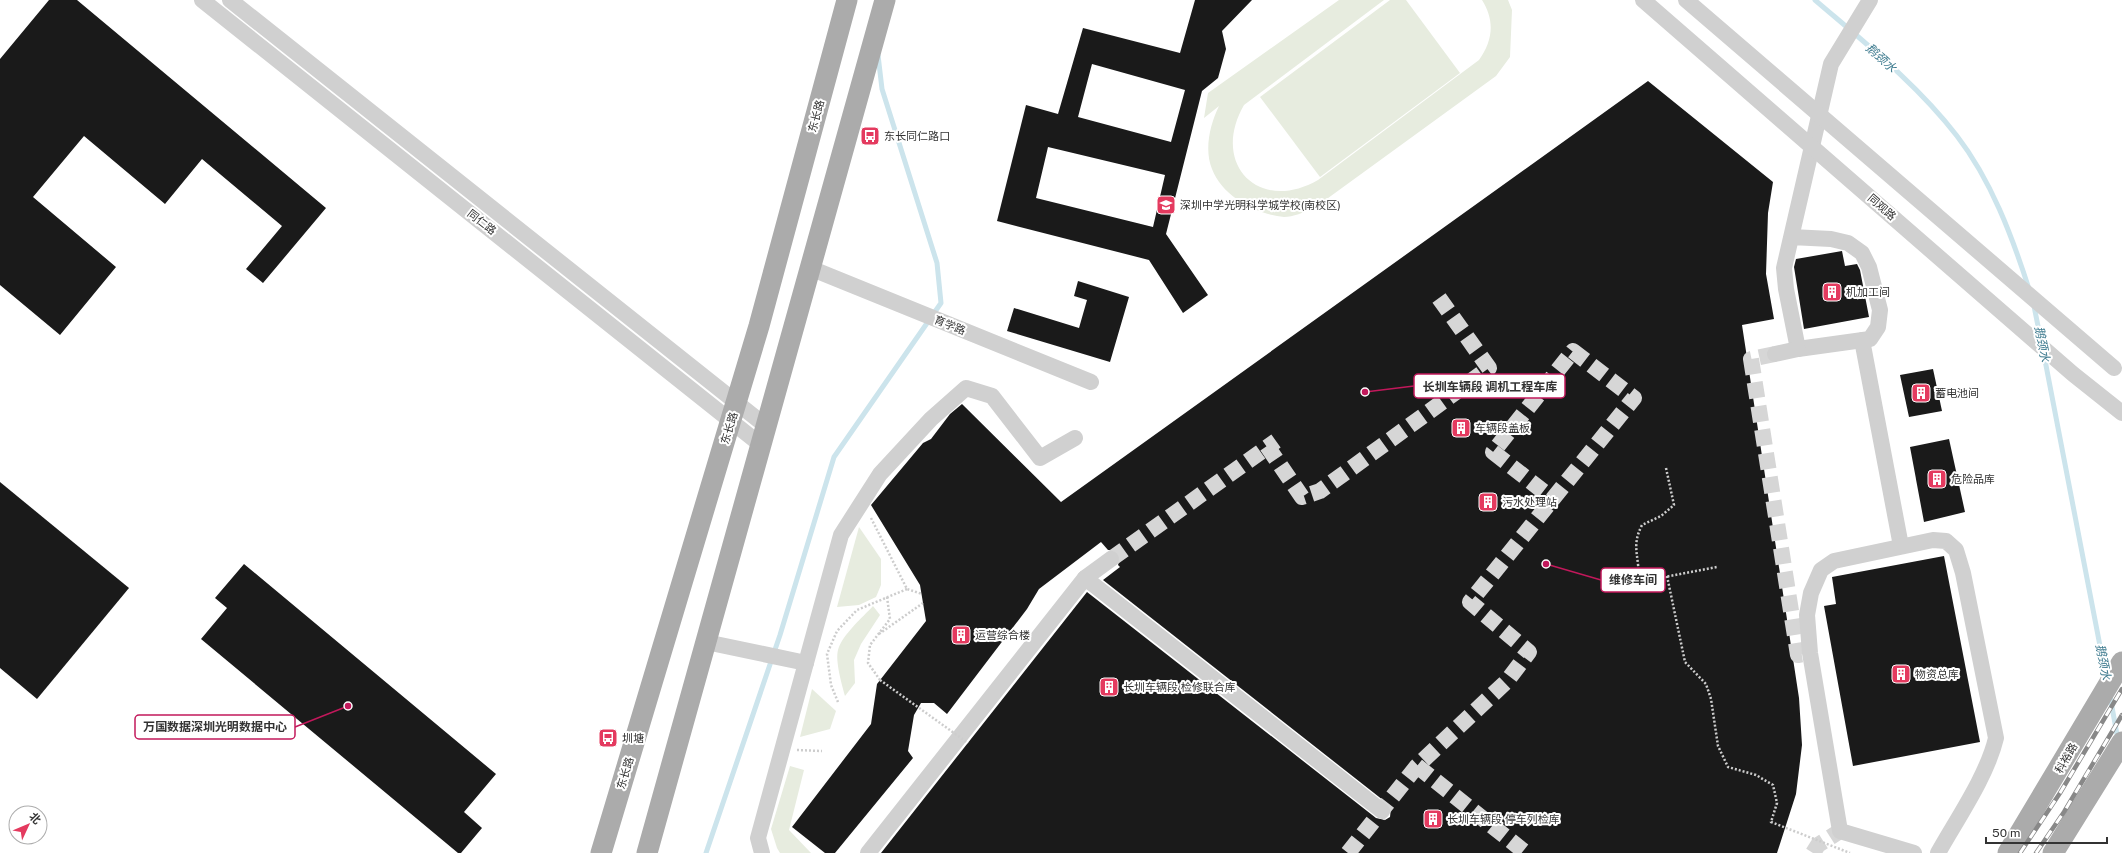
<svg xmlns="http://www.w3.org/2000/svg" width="2122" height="853" font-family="'Public Sans','Noto Sans SC',sans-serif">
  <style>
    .green { fill: #e7ecdf }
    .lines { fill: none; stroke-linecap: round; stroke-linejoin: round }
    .stream { stroke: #cce4ec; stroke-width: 5 }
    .building { fill: #1a1a1a; fill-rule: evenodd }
    .minor-tunnel { stroke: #d6d6d6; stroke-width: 16; stroke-dasharray: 16 8; stroke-linecap: butt }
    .path { stroke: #cdcdcd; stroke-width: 2.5; stroke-dasharray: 2 2; stroke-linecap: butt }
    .minor { stroke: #d0d0d0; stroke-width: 16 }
    .major { stroke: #ababab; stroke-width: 21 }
    .rail-casing { stroke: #888; stroke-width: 4.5 }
    .rail { stroke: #fff; stroke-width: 3; stroke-dasharray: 9; stroke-linecap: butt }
    .path-bridge { stroke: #cdcdcd; stroke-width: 2.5; stroke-dasharray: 2 2; stroke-linecap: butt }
    .minor-bridge { stroke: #d0d0d0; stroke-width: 16 }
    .labels { text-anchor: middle; stroke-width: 4; stroke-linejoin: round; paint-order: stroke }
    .street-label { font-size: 11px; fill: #333; stroke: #fff }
    .poi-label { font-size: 11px; fill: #333; stroke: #fff; text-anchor: start }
    .water-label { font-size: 12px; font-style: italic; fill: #3e7b8f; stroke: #fff }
    .leader { fill: none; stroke: #c2185b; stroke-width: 1.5 }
    .callout-dot { fill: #c2185b; stroke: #fff; stroke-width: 1.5 }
    .callout { fill: #fff; stroke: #c2185b; stroke-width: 1.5 }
    .callout-label { font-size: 12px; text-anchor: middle; font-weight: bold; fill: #333 }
  </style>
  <rect width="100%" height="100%" fill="#fff"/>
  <g class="green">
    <path d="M1339 0H1384L1244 105C1210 164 1259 214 1318 180L1479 60C1493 40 1495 21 1482 0H1508L1512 10 1510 57 1496 76 1313 209C1304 212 1293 217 1284 217 1256 214 1223 197 1212 169 1204 150 1210 124 1219 106L1204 118 1208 93Z"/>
    <path d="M1390 0H1406L1460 73 1320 177 1260 97Z"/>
    <path d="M859 527 881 559V585L876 597 859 605 837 607Z"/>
    <path d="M873 606 880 615 861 644 854 660 855 683 845 696C842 685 835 661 838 650 842 635 863 617 873 606Z"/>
    <path d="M812 689 836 711 830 729 800 737Z"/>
    <path d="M790 766 804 770 789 830 811 853H780L777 848 771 829Z"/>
  </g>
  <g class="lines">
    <g class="stream">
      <path d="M1815 0C1864 42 1917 84 1957 136 1991 180 2012 236 2029 289"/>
      <path d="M2034 306 2041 341"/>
      <path d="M2044 355 2106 677"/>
      <path d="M2110 696 2118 740"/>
      <path d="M706 853 780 635 834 457 941 303 937 263 882 89 878 55"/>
    </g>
  </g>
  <g class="building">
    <path d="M49 0H77L326 208 263 283 246 269 282 226 202 159 165 204 84 136 33 197 116 267 60 335 0 285V59Z"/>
    <path d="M1195 0H1252L1222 31 1226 49 1218 78 1202 91 1166 234 1208 295 1183 313 1149 260 997 221 1026 105 1058 114 1083 28 1180 53ZM1092 64 1185 90 1171 142 1078 117ZM1048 147 1165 175 1153 227 1036 198Z"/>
    <path d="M1648 81 1773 182 1768 213 1766 274 1774 319 1742 325 1799 698 1802 745 1796 794 1777 853H881L1087 592 1376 818 1385 820 1390 817 1391 808 1388 804 1103 580 1120 567 1118 565 1120 558 1118 553 1114 550H1108L1101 542 1039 589 1027 609 947 714 934 703H921L914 715 908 751 913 758 835 853H825L792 827 871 724 877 684 926 621 920 585 871 505 923 443 931 439 950 414 962 404 1061 502Z"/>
    <path d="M1842 251 1845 266 1857 264 1860 270 1869 317 1804 329 1794 267 1796 259Z"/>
    <path d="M1078 281 1129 297 1110 362 1007 331 1014 308 1079 328 1087 300 1074 296Z"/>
    <path d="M1933 369 1942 411 1909 417 1900 375Z"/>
    <path d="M1949 439 1965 512 1924 522 1910 447Z"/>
    <path d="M0 482 129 588 37 699 0 668Z"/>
    <path d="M1944 556 1980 742 1853 766 1824 606 1836 604 1832 577Z"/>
    <path d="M244 564 496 774 464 812 482 828 461 853H458L201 639 227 608 215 598Z"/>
  </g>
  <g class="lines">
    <g class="minor-tunnel">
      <path d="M1775 354 1751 359 1798 655 1810 653"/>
      <path d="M1267 446 1302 497 1320 491 1489 368 1439 298"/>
      <path d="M1111 559 1276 441"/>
      <path d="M1417 766 1526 853"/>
      <path d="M1348 853 1417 766 1507 681 1529 652 1470 602 1634 398 1573 351 1493 452 1553 499"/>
      <path d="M1813 853 1818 845 1840 831"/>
    </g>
    <g class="path">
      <path d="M1666 468 1674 505 1661 516 1642 525C1630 548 1641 558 1638 582L1717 567"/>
      <path d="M871 518 907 589 922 594"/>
      <path d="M879 634 923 603"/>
      <path d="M880 680 868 663 870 645 890 619 887 597"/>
      <path d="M838 702 831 685 827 654 837 631 857 610 907 589"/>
      <path d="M797 750 822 751"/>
    </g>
    <g class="minor">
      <path d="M202 0 761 445"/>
      <path d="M230 0 766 426"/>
      <path d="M1791 237 1831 239 1848 243 1862 253 1869 267 1880 310 1878 327 1870 339 1798 349 1786 289 1784 268 1831 64 1870 0"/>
      <path d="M810 268 1091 382"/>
      <path d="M1862 340 1901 546"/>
      <path d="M1775 354 1798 349"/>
      <path d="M1085 578 1111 559"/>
      <path d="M706 642 806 663"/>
      <path d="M762 853 758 838 841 535 880 474 931 419 966 388 992 396 1040 458 1075 438"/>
      <path d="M868 853 1085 578 1382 811"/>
      <path d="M1914 853 1840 831 1810 653 1807 615 1811 593 1821 570 1834 561 1933 540 1946 541 1956 550 1963 573 1996 738C1987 776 1957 819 1938 853"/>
    </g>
    <g class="major">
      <path d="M601 853 759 326 847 0"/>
      <path d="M647 853 885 0"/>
      <path d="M2008 853 2122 662"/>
      <path d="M2053 853 2122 742"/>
    </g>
    <defs>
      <g id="rail">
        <path d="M2020 853 2060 793 2122 689"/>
        <path d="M2036 853 2064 812 2122 715"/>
      </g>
    </defs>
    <use href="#rail" class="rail-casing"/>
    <use href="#rail" class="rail"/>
    <g class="path-bridge">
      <path d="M1667 576 1685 662 1706 684 1711 699 1718 746 1728 767 1756 775 1773 785 1777 803 1771 822 1850 853"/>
      <path d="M880 680 968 743"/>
    </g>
    <g class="minor-bridge">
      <path d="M1643 0 2073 374 2122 413"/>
      <path d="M1686 0 2114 368"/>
    </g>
  </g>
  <defs>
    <symbol id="bus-square" viewBox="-11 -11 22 22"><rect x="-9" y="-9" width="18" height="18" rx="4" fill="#e43a5f" stroke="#fff"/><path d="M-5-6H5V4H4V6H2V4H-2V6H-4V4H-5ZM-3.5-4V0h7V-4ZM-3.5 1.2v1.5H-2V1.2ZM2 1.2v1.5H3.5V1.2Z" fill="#fff"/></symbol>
    <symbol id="school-square" viewBox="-11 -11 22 22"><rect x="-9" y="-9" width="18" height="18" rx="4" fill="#e43a5f" stroke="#fff"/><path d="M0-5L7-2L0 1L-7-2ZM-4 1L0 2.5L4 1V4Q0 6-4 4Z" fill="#fff"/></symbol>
    <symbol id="building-square" viewBox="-11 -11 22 22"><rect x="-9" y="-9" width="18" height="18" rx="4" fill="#e43a5f" stroke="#fff"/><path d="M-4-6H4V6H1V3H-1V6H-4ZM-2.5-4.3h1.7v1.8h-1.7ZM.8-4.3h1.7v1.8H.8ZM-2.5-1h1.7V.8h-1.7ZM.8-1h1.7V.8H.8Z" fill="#fff"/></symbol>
  </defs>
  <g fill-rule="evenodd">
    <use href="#bus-square" x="859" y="125" width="22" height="22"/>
    <use href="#school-square" x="1155" y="194" width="22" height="22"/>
    <use href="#building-square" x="1821" y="281" width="22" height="22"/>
    <use href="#building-square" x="1910" y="382" width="22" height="22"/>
    <use href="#building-square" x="1450" y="417" width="22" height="22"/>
    <use href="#building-square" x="1926" y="468" width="22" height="22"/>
    <use href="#building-square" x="1477" y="491" width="22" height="22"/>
    <use href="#building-square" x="950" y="624" width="22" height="22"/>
    <use href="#building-square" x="1890" y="663" width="22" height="22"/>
    <use href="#building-square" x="1098" y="676" width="22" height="22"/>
    <use href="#bus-square" x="597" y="727" width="22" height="22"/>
    <use href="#building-square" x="1422" y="808" width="22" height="22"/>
  </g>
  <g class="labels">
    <g class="street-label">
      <text transform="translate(816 116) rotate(-75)" y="4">东长路</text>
      <text transform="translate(1882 207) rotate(41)" y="4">同观路</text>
      <text transform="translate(482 222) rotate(38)" y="4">同仁路</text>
      <text transform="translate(950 325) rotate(22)" y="4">育学路</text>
      <text transform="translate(729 428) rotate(-73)" y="4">东长路</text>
      <text transform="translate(2066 758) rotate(-60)" y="4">科裕路</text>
      <text transform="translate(625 773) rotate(-73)" y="4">东长路</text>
    </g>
    <g class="poi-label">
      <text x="884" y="140">东长同仁路口</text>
      <text x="1180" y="209">深圳中学光明科学城学校(南校区)</text>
      <text x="1846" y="296">机加工间</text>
      <text x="1935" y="397">蓄电池间</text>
      <text x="1475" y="432">车辆段盖板</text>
      <text x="1951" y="483">危险品库</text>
      <text x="1502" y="506">污水处理站</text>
      <text x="975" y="639">运营综合楼</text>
      <text x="1915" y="678">物资总库</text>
      <text x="1123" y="691">长圳车辆段 检修联合库</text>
      <text x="622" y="742">圳塘</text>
      <text x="1447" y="823">长圳车辆段 停车列检库</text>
    </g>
    <g class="water-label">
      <text transform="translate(1881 58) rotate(42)" y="4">鹅颈水</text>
      <text transform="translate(2042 344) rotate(79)" y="4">鹅颈水</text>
      <text transform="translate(2103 662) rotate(79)" y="4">鹅颈水</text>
    </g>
  </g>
  <path class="leader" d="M1365 392L1414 386M1546 564L1601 580M348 706L295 727"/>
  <g class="callout-dot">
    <circle cx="1365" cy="392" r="4"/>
    <circle cx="1546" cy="564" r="4"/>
    <circle cx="348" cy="706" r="4"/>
  </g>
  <g class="callout">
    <rect x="1414" y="374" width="151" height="24" rx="4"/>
    <rect x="1601" y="568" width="64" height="24" rx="4"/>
    <rect x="135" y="715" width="160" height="24" rx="4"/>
  </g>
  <g class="callout-label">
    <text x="1490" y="391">长圳车辆段 调机工程车库</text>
    <text x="1633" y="584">维修车间</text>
    <text x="215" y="731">万国数据深圳光明数据中心</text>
  </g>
  <g transform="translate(28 825) rotate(46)"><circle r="19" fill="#ffffff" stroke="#adadad"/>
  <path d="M0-3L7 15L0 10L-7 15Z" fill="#e43a5f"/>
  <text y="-6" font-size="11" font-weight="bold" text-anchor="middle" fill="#333333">北</text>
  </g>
  <path d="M1986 837v6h121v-6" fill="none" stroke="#333333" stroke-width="2"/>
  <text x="1992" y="837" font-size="12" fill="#333333" stroke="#ffffff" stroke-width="3" paint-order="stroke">50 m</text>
</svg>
